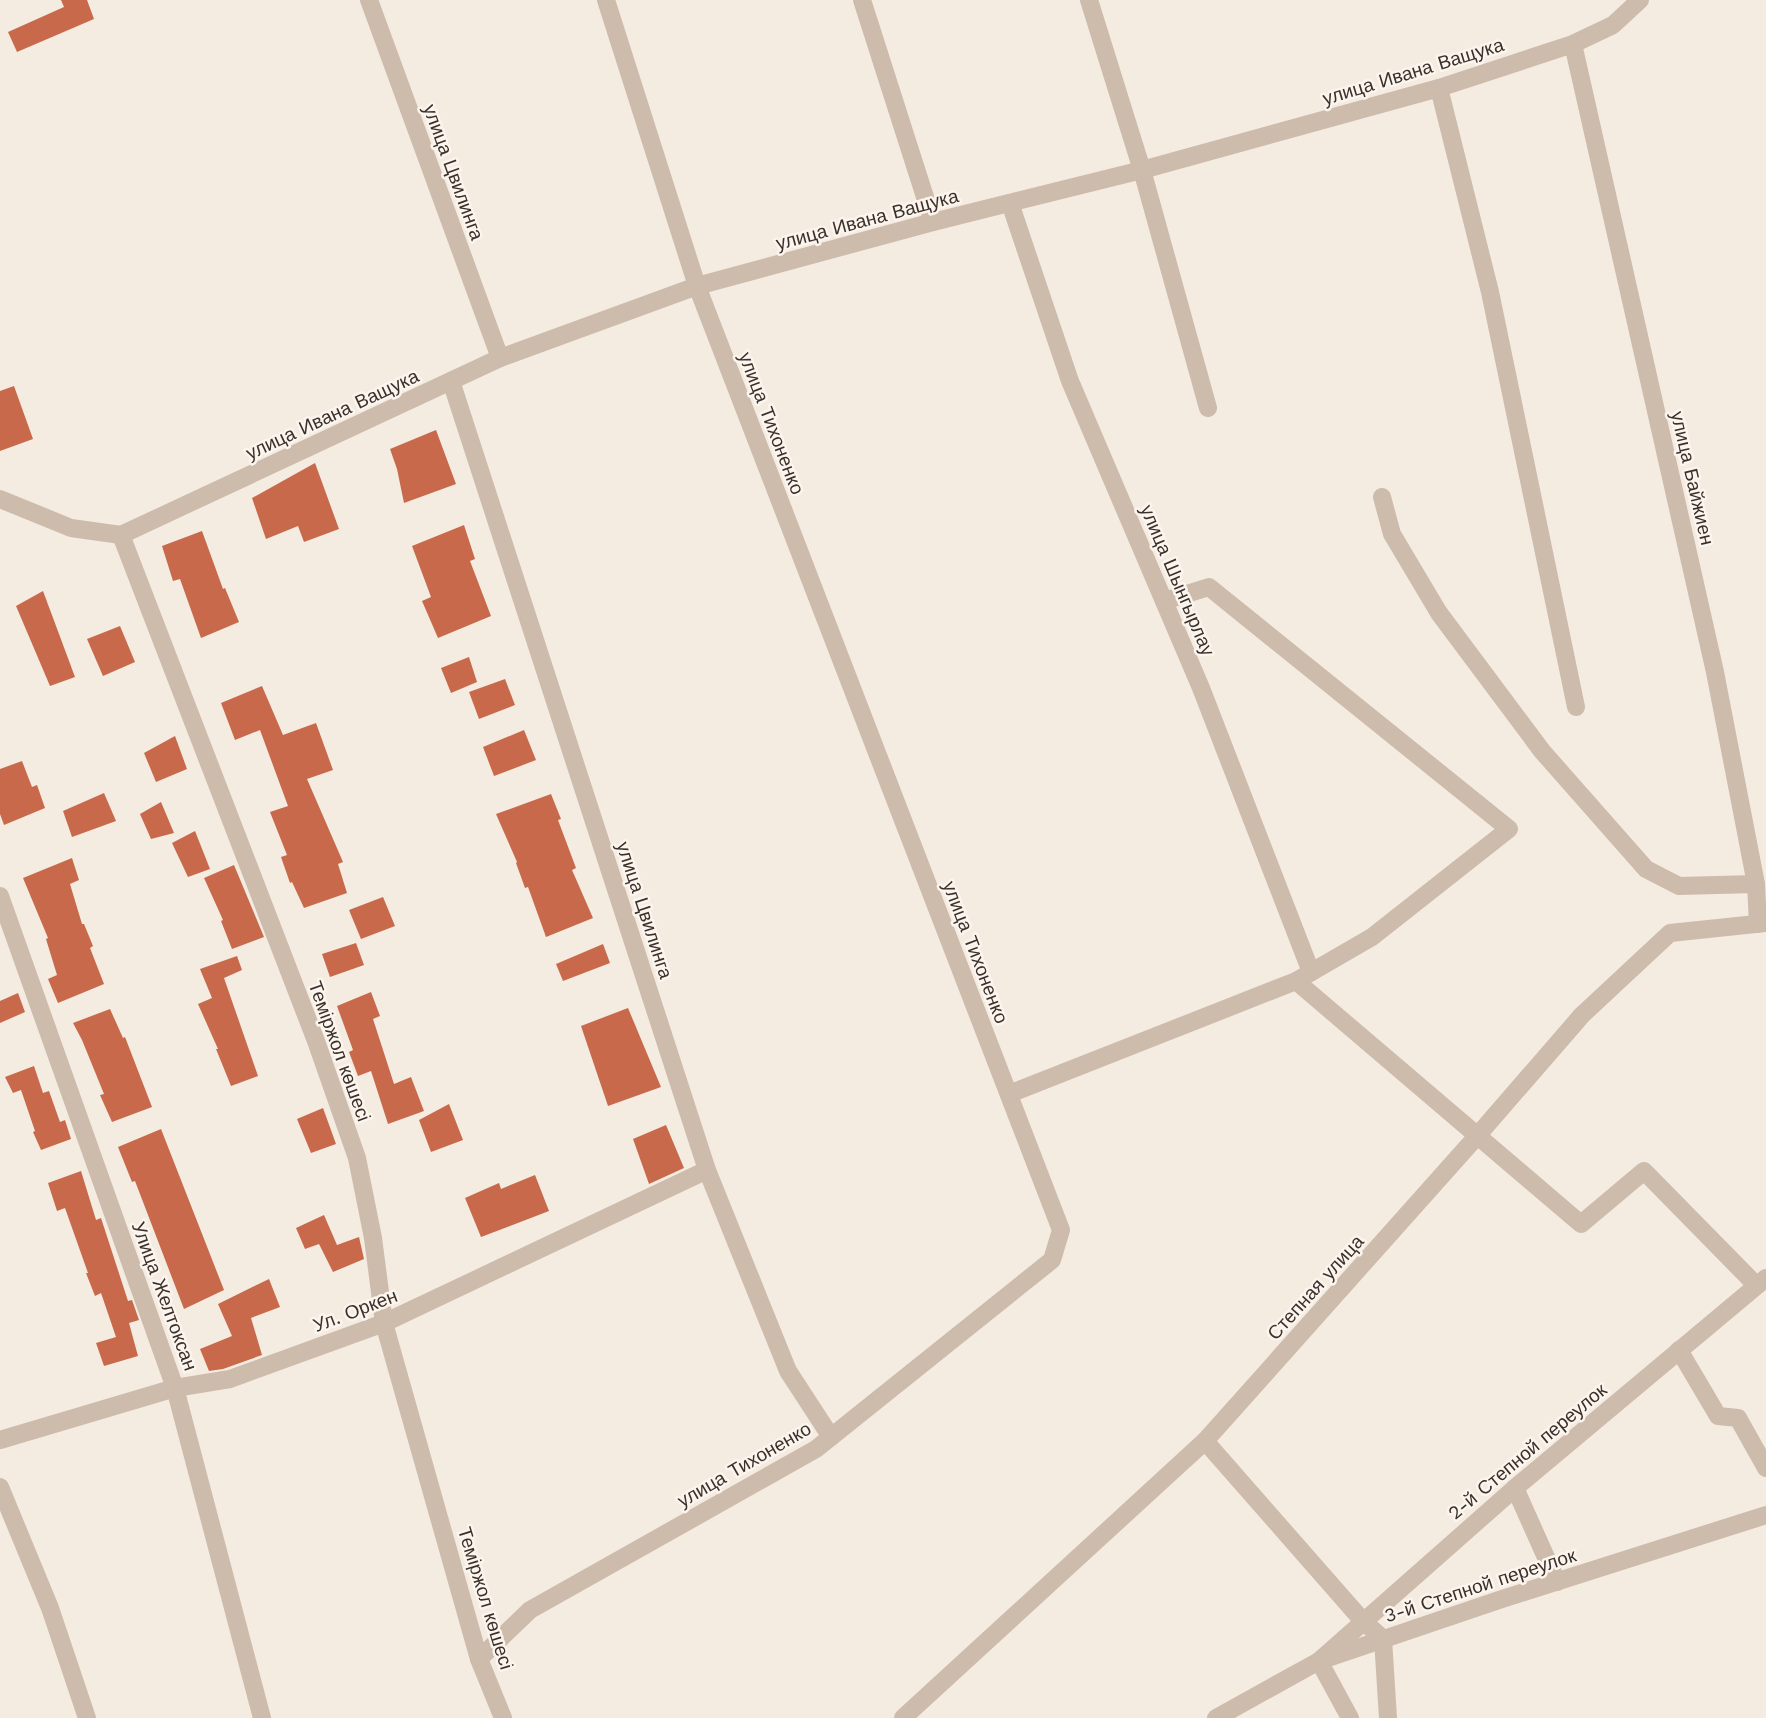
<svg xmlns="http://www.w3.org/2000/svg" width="1766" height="1718" font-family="'Work Sans',sans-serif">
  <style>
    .building { fill: #c8694b }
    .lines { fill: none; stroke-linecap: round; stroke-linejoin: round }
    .minor { stroke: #cdbbac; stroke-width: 18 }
    .labels { text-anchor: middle; stroke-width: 5; stroke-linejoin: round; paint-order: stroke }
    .street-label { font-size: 19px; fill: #3b302b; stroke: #fbf5ee }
  </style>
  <rect width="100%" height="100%" fill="#f4ebe1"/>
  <g class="building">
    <path d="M61 0H87L94 19 17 52 8 32 64 7Z"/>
    <path d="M14 386 33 439 0 451V391Z"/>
    <path d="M436 430 456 484 404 503 397 469 390 449Z"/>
    <path d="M315 463 339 529 304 542 298 526 266 539 252 498Z"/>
    <path d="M464 525 475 559 470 561 491 616 438 638 422 601 431 597 412 546Z"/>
    <path d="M202 531 223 589 225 588 239 622 201 638 180 579 173 581 162 546Z"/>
    <path d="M43 591 75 677 50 686 16 606Z"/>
    <path d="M120 626 135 662 103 676 87 639Z"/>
    <path d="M469 657 477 682 451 693 441 668Z"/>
    <path d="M505 679 515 705 479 719 469 692Z"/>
    <path d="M262 686 283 735 316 723 333 770 307 779 343 862 338 864 347 893 304 908 292 882 290 883 281 857 287 855 270 812 288 806 260 730 235 740 221 703Z"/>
    <path d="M524 730 536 760 494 776 483 747Z"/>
    <path d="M175 736 187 769 156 782 144 753Z"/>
    <path d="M22 761 32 787 37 785 45 808 4 825 0 814V769Z"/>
    <path d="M104 793 116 821 72 837 63 811Z"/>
    <path d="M551 794 561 819 558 820 576 868 572 870 593 918 546 937 528 887 525 888 516 863 517 862 496 814Z"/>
    <path d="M161 802 174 833 151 839 140 814Z"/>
    <path d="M195 831 210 869 188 877 172 843Z"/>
    <path d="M72 858 79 880 70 884 82 924H84L93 946 90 948 104 984 58 1003 48 979 57 975 46 939 48 938 23 878Z"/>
    <path d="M234 865 264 937 232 949 221 921 223 920 204 878Z"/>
    <path d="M383 897 395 926 361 939 349 910Z"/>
    <path d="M356 943 364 965 330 977 322 954Z"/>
    <path d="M603 944 610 963 563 981 556 964Z"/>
    <path d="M237 956 242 970 224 978 258 1076 231 1086 216 1049H218L198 1004 212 998 200 969Z"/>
    <path d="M371 992 380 1016 373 1019 394 1084 411 1077 424 1111 388 1124 371 1071 358 1076 349 1052 353 1050 337 1006Z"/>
    <path d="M18 993 25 1012 0 1023V1001Z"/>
    <path d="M628 1008 661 1087 608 1106 581 1026Z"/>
    <path d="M110 1009 123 1038 125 1037 152 1107 112 1122 100 1095 104 1094 82 1040 73 1023Z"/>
    <path d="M34 1066 43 1093 49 1091 60 1122 65 1120 71 1139 41 1150 33 1132 35 1131 21 1090 13 1093 5 1077Z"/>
    <path d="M449 1104 463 1140 431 1152 419 1120Z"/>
    <path d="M323 1108 336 1144 311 1153 297 1119Z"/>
    <path d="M666 1125 684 1168 649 1184 633 1139Z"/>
    <path d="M161 1129 224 1290 184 1309 135 1181 132 1182 118 1147Z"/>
    <path d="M81 1171 96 1220 101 1218 128 1301 132 1300 139 1320 129 1323 138 1356 104 1366 96 1343 116 1337 101 1293 95 1296 86 1273H88L65 1208 57 1211 48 1183Z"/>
    <path d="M535 1175 549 1211 481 1237 465 1198 499 1183 501 1189Z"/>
    <path d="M324 1215 337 1245 359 1237 364 1259 333 1272 319 1244 305 1249 296 1228Z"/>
    <path d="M269 1279 280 1307 251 1318 262 1355 223 1369 209 1371 200 1349 232 1336 218 1304Z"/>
  </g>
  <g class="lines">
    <g class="minor">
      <path d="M369 0 500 358"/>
      <path d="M862 0 933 222"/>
      <path d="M1089 0 1142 170 1208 408"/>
      <path d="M1573 44 1715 672 1756 884 1758 924"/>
      <path d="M1439 88 1490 292 1576 707"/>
      <path d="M1010 203 1070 381 1201 688 1311 972"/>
      <path d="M451 381 707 1170 788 1371 831 1437"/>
      <path d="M1382 497 1392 534 1439 613 1542 751 1646 869 1679 886 1756 884"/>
      <path d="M0 499 71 528 121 535"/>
      <path d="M121 535 500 358 697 286 933 222 1142 170 1439 88 1573 44 1613 25 1640 0"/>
      <path d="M121 535 316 1041 357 1158 373 1238 384 1323 479 1659 503 1718"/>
      <path d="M0 896 175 1388 262 1718"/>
      <path d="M1296 981 1581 1224 1644 1171 1756 1285"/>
      <path d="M1009 1094 1296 981 1372 937 1509 829 1209 587 1164 601"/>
      <path d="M1679 1350 1718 1416 1738 1418 1766 1468"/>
      <path d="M0 1440 175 1388 230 1379 384 1323 707 1170"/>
      <path d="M1205 1441 1362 1620 1383 1639 1388 1718"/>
      <path d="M0 1487 50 1608 87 1718"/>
      <path d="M1515 1488 1557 1582"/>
      <path d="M479 1659 530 1610 816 1449 1052 1260 1061 1230 697 286 606 0"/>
      <path d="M903 1718 1205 1441 1478 1135 1582 1015 1670 933 1766 923"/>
      <path d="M1216 1718 1319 1661 1502 1599 1766 1515"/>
      <path d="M1350 1718 1319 1661 1515 1488 1766 1278"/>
    </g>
  </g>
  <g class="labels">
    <g class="street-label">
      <text transform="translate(1413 71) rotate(-17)" y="7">улица Ивана Ващука</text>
      <text transform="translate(454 172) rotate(70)" y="7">улица Цвилинга</text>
      <text transform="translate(867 219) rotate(-15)" y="7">улица Ивана Ващука</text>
      <text transform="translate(332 414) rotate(-25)" y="7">улица Ивана Ващука</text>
      <text transform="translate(772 423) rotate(69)" y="7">улица Тихоненко</text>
      <text transform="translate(1693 478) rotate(77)" y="7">улица Байжиен</text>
      <text transform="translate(1178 580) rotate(67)" y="7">улица Шынгырлау</text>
      <text transform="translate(645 910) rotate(72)" y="7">улица Цвилинга</text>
      <text transform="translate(976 952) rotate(69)" y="7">улица Тихоненко</text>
      <text transform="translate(340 1051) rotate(70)" y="7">Теміржол көшесі</text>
      <text transform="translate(1315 1287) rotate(-48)" y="7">Степная улица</text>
      <text transform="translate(165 1296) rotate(70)" y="7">Улица Желтоксан</text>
      <text transform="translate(355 1310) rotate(-21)" y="7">Ул. Оркен</text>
      <text transform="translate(1527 1451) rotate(-40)" y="7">2-й Степной переулок</text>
      <text transform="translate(744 1464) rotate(-30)" y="7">улица Тихоненко</text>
      <text transform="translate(1480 1585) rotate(-18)" y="7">3-й Степной переулок</text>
      <text transform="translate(486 1598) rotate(73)" y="7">Теміржол көшесі</text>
    </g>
  </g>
</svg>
